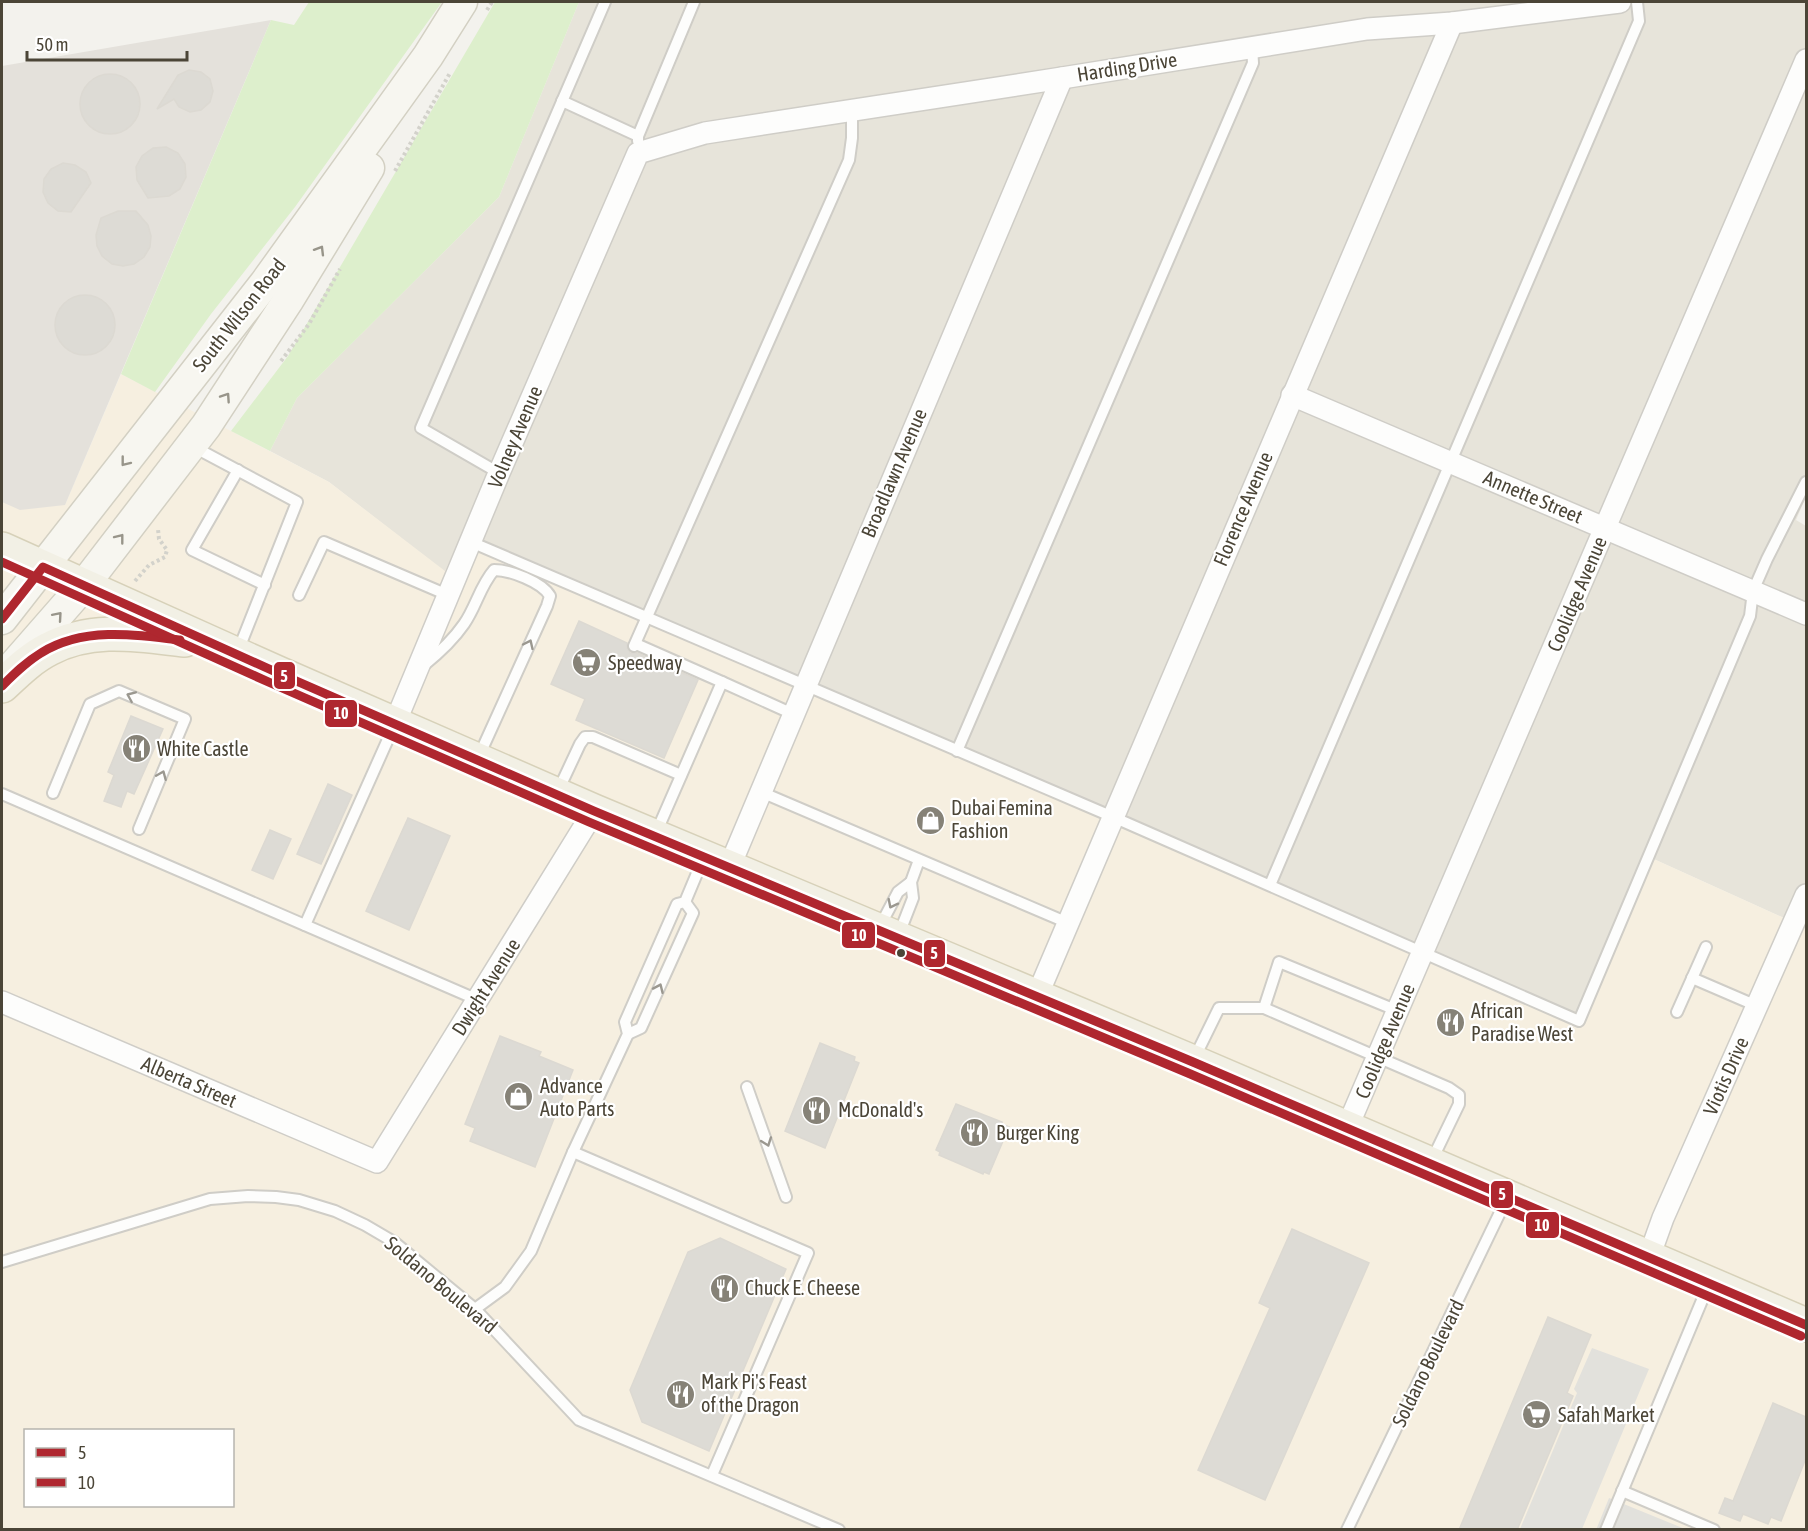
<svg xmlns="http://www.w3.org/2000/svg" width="1808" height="1531" font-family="'Asap Condensed',sans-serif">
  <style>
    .residential { fill: #e7e4da }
    .commercial { fill: #f6efe0; fill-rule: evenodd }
    .industrial { fill: #e4e1db }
    .green { fill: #ddefcc }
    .parking { fill: #e2e1dc }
    .building { fill: #dddbd5; stroke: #dcd9d2; stroke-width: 1.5 }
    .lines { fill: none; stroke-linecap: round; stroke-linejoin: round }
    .service-casing { stroke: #cfcdc7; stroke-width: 14 }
    .minor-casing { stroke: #cfcdc7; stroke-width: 24 }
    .secondary-casing { stroke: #d3d0c3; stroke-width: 33 }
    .primary-casing { stroke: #d7d1b9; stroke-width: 36 }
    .path { stroke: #d3d2cb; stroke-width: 4; stroke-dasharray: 3 3; stroke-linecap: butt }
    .service { stroke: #fdfdfc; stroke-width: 10 }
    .minor { stroke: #fdfdfc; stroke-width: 21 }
    .secondary { stroke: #f7f6f0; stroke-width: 30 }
    .primary { stroke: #f2f0e5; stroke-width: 33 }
    .bus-1-casing { stroke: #fff; stroke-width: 14 }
    .bus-2-casing { stroke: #fff; stroke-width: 14 }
    .bus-1 { stroke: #af272f; stroke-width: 9 }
    .bus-2 { stroke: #af272f; stroke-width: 9 }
    .oneway { stroke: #98958a }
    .oneway2 { stroke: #9b9890 }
    .bus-dot { fill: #4b4537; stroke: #fff; stroke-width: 2 }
    .labels { text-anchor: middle; stroke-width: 4.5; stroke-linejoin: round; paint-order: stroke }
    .street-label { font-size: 20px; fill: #4b4537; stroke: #fff }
    .poi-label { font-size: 20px; fill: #4b4537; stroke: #fff; text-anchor: start }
    .line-badge { stroke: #fff; stroke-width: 2 }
    .badge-label { font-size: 16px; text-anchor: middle; font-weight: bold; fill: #fff }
  </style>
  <rect width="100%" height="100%" fill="#f3f2ed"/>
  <path class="residential" d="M579 2H1806V497L1796 520 1806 526V928L1647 856 1578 1019 460 538 445 572 329 482 270 451 297 398 499 197Z"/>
  <path class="commercial" d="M121 374 329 482 445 571 460 538 1578 1019 1647 856 1806 928V1529H2V502L65 505ZM26 1430H232V1506H26Z"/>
  <path class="industrial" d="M271 20 65 505 20 510 2 502V66Z"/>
  <g class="green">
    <path d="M309 2H442L295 207 211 314 155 392 121 374 271 20 294 25Z"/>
    <path d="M495 2H579L499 197 297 398 270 451 231 431 288 356Z"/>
  </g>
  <g class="parking">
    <path d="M1592 1348 1649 1369 1582 1529H1520L1577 1393 1574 1389Z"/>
    <path d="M1609 1498 1685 1529 1596 1530Z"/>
  </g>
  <g class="building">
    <path d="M189 70 201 72 210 79 213 91 210 102 201 110 190 112 179 107 174 99 157 109 178 75Z"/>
    <circle cx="110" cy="104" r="30"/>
    <path d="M166 147 178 153 185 164 186 177 180 189 169 196 148 198 137 180 136 167 142 156 153 148Z"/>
    <path d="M63 163 75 165 86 172 91 183 71 212 58 211 48 203 43 192 44 179 51 169Z"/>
    <path d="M118 211H136L148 225 151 236 150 247 144 257 134 264 123 266 112 264 102 256 97 246 96 235 101 218Z"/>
    <circle cx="85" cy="325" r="30"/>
    <path d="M579 621 627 643V647L630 653H637L698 680 664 758 576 720 585 699 551 684Z"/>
    <path d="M131 716 163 729 134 794 127 791 121 807 104 801 114 775 108 772Z"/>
    <path d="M328 784 352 795 321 864 297 854Z"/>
    <path d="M408 818 450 836 409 930 366 911Z"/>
    <path d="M270 830 291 839 273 879 252 870Z"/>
    <path d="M500 1036 541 1052 539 1056 573 1070 535 1167 470 1141 475 1128 465 1124Z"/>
    <path d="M820 1043 855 1057 854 1061 859 1063 825 1148 785 1131Z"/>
    <path d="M956 1104 1002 1122V1124L1009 1127 989 1174 984 1172 983 1174 939 1155 940 1152 936 1150Z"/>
    <path d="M1292 1229 1369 1263 1265 1500 1198 1470 1270 1308 1259 1303Z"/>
    <path d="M720 1238 786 1269 709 1451 642 1422 630 1390 688 1252Z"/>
    <path d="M1548 1317 1591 1335 1567 1393 1573 1396 1517 1530H1459Z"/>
    <path d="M1773 1403 1806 1417V1458L1781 1521 1771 1517 1768 1524 1743 1514 1740 1521 1719 1513 1725 1498 1733 1501Z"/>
  </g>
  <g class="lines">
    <defs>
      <g id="service">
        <path d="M562 101 638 136V141"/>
        <path d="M638 136 694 2"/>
        <path d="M192 446 297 502 238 651"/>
        <path d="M238 470 192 550 265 585"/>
        <path d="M499 473 421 428 605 2"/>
        <path d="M471 542 1113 817 1579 1021 1750 616 1753 591 1767 559 1806 482"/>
        <path d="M299 595 324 542 450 596"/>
        <path d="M636 644 722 682"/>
        <path d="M634 646 849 160 852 138V111"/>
        <path d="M424 665C439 653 453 640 464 624 476 607 480 586 494 570 510 570 542 582 550 596L547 606 479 756"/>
        <path d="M957 751 1253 63 1252 47"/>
        <path d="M558 791 580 744 585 737H593L681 775"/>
        <path d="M761 792 1068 923"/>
        <path d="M53 793 90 704 119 691 185 719 139 829"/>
        <path d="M2 794 478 1000"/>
        <path d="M656 833 722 682 793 714"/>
        <path d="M1270 885 1639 21 1637 2"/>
        <path d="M305 925 393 728"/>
        <path d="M879 928 898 892 911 882"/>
        <path d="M899 934 913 898 911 882 919 860"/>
        <path d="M1692 978 1757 1006"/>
        <path d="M1398 1011 1279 962 1264 1008 1449 1088 1459 1095V1104L1431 1162"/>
        <path d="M1677 1012 1706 947"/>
        <path d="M628 1034 641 1028 693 913 685 902"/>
        <path d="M1194 1059 1219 1008H1264"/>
        <path d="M747 1087 786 1197"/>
        <path d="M573 1152 808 1253 712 1475"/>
        <path d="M2 1262 210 1199 248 1196 276 1197 299 1200 335 1211 365 1225 394 1242 475 1309 579 1420 839 1530"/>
        <path d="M475 1309 505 1287 531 1251 573 1152 628 1034 625 1022 677 904 685 902 703 859"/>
        <path d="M1622 1491 1714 1530"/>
        <path d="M1347 1530 1506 1200"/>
        <path d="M1606 1530 1708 1286"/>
      </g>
      <g id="minor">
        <path d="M1292 395 1806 614"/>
        <path d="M395 723 499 473 638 153 705 133 1062 78 1367 29 1452 23 1620 2"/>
        <path d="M729 868 1062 78"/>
        <path d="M1037 996 1452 23"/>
        <path d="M2 1002 377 1162 594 811"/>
        <path d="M1347 1128 1806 60"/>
        <path d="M1649 1257 1663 1218 1806 895"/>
      </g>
      <g id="secondary">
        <path d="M2 619 265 283 428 56 462 2"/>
        <path d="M14 665 84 585 206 426 289 299 369 168"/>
      </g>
      <g id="primary">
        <path d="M2 549 278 673 594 811 1193 1062 1806 1325"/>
        <path d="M2 686C16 673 31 658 49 649 92 626 139 635 185 640"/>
      </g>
    </defs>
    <use href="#service" class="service-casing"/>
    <use href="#minor" class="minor-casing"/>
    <use href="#secondary" class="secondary-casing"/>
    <use href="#primary" class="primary-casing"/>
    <g class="path">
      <path d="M487 10 492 2"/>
      <path d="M395 171 450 73"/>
      <path d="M281 361 309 324 340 269"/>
      <path d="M135 581 149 565 165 557 167 550 159 539 158 529"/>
    </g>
    <use href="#service" class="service"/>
    <use href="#minor" class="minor"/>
    <use href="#secondary" class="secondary"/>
    <use href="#primary" class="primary"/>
    <defs>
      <g id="bus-1">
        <path d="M2 619 43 567 278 673 594 811 1193 1062 1806 1325"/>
        <path d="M2 686C14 674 26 662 41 653 82 627 134 634 180 640"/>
      </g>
      <path id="bus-2" d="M2 562 273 684 589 822 1188 1073 1801 1336"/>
    </defs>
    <use href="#bus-1" class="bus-1-casing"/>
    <use href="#bus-2" class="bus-2-casing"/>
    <use href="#bus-1" class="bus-1"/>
    <use href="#bus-2" class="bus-2"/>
  </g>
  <defs><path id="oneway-chevron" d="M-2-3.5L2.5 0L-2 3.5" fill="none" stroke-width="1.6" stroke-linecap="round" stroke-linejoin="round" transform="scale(1.5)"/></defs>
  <g class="oneway">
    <use href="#oneway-chevron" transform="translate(320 250) rotate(-59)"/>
    <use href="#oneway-chevron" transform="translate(226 397) rotate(-56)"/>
    <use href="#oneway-chevron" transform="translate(125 462) rotate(128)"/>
    <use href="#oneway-chevron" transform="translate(120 538) rotate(-52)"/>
    <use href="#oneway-chevron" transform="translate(58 616) rotate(-49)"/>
  </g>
  <g class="oneway2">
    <use href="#oneway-chevron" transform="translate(529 644) rotate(-65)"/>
    <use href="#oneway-chevron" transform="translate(131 696) rotate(-157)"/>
    <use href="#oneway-chevron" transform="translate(162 775) rotate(-67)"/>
    <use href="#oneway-chevron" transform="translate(892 904) rotate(117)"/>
    <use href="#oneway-chevron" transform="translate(659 988) rotate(-66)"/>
    <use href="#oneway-chevron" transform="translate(767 1142) rotate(70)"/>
  </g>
  <defs>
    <symbol id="supermarket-disc" viewBox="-11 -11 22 22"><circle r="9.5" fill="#868277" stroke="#fff"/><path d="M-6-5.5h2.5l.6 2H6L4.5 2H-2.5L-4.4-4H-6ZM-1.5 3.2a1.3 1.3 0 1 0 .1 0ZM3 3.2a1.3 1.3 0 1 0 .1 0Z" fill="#fff"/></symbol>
    <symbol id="restaurant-disc" viewBox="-11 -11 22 22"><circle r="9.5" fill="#868277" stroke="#fff"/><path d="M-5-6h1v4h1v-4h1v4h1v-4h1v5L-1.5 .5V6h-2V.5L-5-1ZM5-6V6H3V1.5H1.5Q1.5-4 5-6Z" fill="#fff"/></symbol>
    <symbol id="shop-disc" viewBox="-11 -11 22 22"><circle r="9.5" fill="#868277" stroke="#fff"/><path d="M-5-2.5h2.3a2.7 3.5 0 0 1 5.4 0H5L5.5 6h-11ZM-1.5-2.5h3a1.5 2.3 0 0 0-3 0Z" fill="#fff"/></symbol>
  </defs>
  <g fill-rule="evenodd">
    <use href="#supermarket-disc" x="570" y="646" width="33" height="33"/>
    <use href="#restaurant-disc" x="120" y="732" width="33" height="33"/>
    <use href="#shop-disc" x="914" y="804" width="33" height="33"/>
    <use href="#restaurant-disc" x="1434" y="1006" width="33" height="33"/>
    <use href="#shop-disc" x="502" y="1080" width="33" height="33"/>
    <use href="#restaurant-disc" x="800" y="1094" width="33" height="33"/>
    <use href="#restaurant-disc" x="958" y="1116" width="33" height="33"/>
    <use href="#restaurant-disc" x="708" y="1272" width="33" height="33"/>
    <use href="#restaurant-disc" x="664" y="1378" width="33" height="33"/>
    <use href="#supermarket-disc" x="1520" y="1398" width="33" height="33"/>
  </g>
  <circle class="bus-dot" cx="901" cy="953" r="5"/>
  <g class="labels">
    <g class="street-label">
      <text transform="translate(1127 67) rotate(-9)" y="7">Harding Drive</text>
      <text transform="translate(239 315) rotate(-52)" y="7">South Wilson Road</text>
      <text transform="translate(515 437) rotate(-67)" y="7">Volney Avenue</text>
      <text transform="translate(894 473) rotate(-67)" y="7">Broadlawn Avenue</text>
      <text transform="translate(1533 497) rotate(23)" y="7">Annette Street</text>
      <text transform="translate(1243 509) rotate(-67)" y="7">Florence Avenue</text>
      <text transform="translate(1577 594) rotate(-67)" y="7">Coolidge Avenue</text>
      <text transform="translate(486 987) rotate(-58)" y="7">Dwight Avenue</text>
      <text transform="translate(1385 1041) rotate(-67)" y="7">Coolidge Avenue</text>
      <text transform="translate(1726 1076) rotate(-66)" y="7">Viotis Drive</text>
      <text transform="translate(189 1082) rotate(23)" y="7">Alberta Street</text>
      <text transform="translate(441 1285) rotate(40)" y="7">Soldano Boulevard</text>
      <text transform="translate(1428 1363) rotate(-64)" y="7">Soldano Boulevard</text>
    </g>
    <g class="poi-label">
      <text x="608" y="670">Speedway</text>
      <text x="157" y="756">White Castle</text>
      <text x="951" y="815">Dubai Femina<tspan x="951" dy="23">Fashion</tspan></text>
      <text x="1471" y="1018">African<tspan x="1471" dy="23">Paradise West</tspan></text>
      <text x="540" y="1093">Advance<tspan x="540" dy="23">Auto Parts</tspan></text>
      <text x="838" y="1117">McDonald's</text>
      <text x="996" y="1140">Burger King</text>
      <text x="745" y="1295">Chuck E. Cheese</text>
      <text x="701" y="1389">Mark Pi's Feast<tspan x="701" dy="23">of the Dragon</tspan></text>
      <text x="1558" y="1422">Safah Market</text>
    </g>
  </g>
  <g class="line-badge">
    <rect x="273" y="661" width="23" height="29" rx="6" fill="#af272f"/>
    <rect x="324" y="699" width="34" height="29" rx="6" fill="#af272f"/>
    <rect x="841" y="921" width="35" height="28" rx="6" fill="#af272f"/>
    <rect x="923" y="939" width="23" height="29" rx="6" fill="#af272f"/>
    <rect x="1490" y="1180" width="24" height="29" rx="6" fill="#af272f"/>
    <rect x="1525" y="1211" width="35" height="28" rx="6" fill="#af272f"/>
  </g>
  <g class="badge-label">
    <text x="284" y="682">5</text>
    <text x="341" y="719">10</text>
    <text x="859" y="941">10</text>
    <text x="934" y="959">5</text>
    <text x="1502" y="1200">5</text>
    <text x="1542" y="1231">10</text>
  </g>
  <rect width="1808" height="1531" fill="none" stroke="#4b4537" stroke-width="6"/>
  <rect x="24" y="1429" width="210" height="78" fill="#ffffff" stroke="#b7b5af" stroke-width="1.5"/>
  <rect x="36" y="1448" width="30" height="9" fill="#af272f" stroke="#b7b5af" stroke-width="1.5"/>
  <text x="78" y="1459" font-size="18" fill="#4b4537">5</text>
  <rect x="36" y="1478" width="30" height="9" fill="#af272f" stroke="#b7b5af" stroke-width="1.5"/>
  <text x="78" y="1489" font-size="18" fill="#4b4537">10</text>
  <path d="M27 51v9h160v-9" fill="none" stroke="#4b4537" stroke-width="3"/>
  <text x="36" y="51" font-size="18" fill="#4b4537" stroke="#ffffff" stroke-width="4.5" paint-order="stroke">50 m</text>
</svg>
